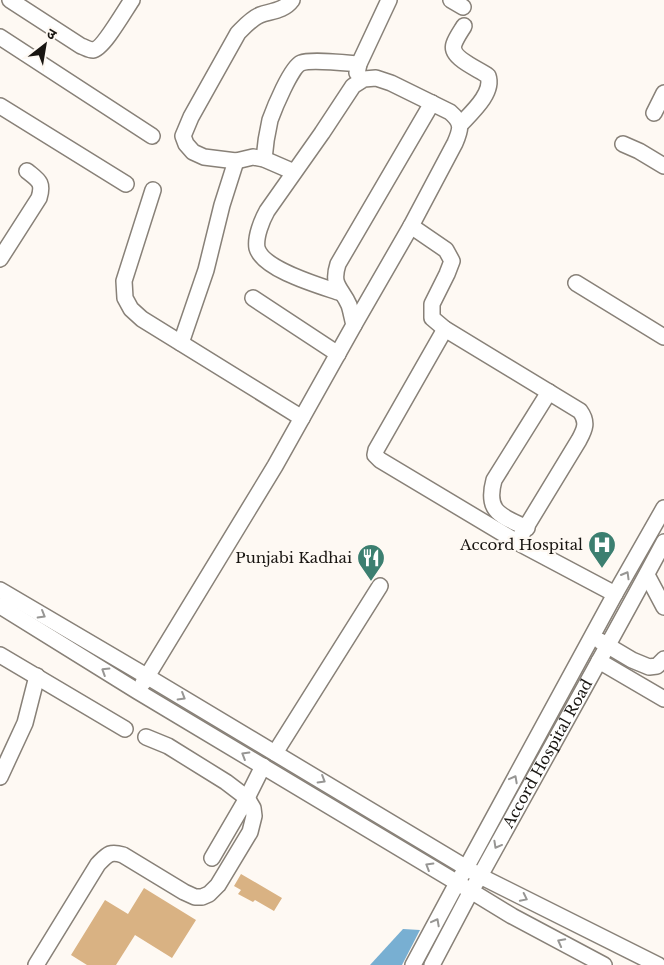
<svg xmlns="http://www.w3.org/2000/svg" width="664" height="965" font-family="'Libre Baskerville','Noto Sans Devanagari',serif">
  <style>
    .water { fill: #78afd2 }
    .building { fill: #d9b283 }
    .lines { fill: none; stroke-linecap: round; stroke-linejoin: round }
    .minor-casing { stroke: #888178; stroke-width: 18 }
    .minor { stroke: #fff; stroke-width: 15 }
    .oneway { stroke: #979694 }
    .labels { text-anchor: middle; stroke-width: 4.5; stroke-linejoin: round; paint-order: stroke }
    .poi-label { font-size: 15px; fill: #181511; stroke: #fef9f3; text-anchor: end }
    .street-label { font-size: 15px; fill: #181511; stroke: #fef9f3 }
  </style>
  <rect width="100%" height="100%" fill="#fef9f3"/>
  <path class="water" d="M403 929 420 930 402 965H370Z"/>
  <g class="building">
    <path d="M241 874 282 898 274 911 255 900 253 902 238 894 241 890 234 886Z"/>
    <path d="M144 888 196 920 172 958 135 935 116 965H87L71 955 105 900 128 914Z"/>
  </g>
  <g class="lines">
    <defs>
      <g id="minor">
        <path d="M10 0 81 46C85 47 88 50 93 50 103 49 125 10 132 0"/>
        <path d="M292 0C284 11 271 11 260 15 251 19 245 26 238 33L191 117 183 136 186 144 193 152 204 157 236 161 253 157 264 159 294 172"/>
        <path d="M451 0 463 7"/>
        <path d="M0 37 152 136"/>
        <path d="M357 73 359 64 389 0"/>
        <path d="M0 106 126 184"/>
        <path d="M654 113 664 93"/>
        <path d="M460 125C471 113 494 93 488 76 479 69 449 58 454 44 456 38 461 31 464 26"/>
        <path d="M623 144 639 151 664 166"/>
        <path d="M264 159C265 146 267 133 270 120 274 109 291 67 301 63 311 59 346 63 359 64"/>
        <path d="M153 190 124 281 125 298 131 309 142 319 302 418"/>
        <path d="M411 226 446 250 452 261 447 274 432 304V318L445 329 580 411C588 422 585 429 579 440L517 542"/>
        <path d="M0 259 39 198C44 182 38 180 27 171"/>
        <path d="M576 283 664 337"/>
        <path d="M341 293C321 286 263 270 257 248 255 237 262 220 267 211L322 133 353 86 364 79 376 78 391 83 450 112C463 123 461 129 455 143L411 226 354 325"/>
        <path d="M253 298 338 354"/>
        <path d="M445 329 376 450 375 455 380 460 517 542 615 594"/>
        <path d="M181 343 206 270 222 205 236 161"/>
        <path d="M527 528C502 516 485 513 494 480L549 392"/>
        <path d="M647 575 664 607"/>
        <path d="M0 590 148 677 480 876 658 965"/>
        <path d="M0 606 137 691 471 891 512 916 604 965"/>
        <path d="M600 641 632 660 649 667 657 666 664 659"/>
        <path d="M0 655 125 729"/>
        <path d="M599 661 664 699"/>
        <path d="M143 683 275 466 354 325C352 318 351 311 349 305 341 287 331 286 338 264L432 103"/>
        <path d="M275 753 380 586"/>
        <path d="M0 777 25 723 37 676"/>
        <path d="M212 858 247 798 263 766"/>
        <path d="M36 965 98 864C108 854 110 851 123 855L184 892 195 897H202L209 894 218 885 250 832 254 816 253 808 247 798 226 782 168 746 146 737"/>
        <path d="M413 965 457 883 466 868 615 594 664 508"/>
        <path id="s1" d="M432 965 471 891 480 876C541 765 604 654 664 542"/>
      </g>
    </defs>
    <use href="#minor" class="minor-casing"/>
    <use href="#minor" class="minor"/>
  </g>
  <defs><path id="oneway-chevron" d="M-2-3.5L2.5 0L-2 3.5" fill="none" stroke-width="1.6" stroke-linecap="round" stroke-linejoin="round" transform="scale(1.25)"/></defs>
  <g class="oneway">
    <use href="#oneway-chevron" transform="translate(626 575) rotate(-60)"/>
    <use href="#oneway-chevron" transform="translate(42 615) rotate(30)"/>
    <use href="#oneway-chevron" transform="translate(105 671) rotate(-148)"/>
    <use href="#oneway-chevron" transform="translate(182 697) rotate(31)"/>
    <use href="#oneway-chevron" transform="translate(245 755) rotate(-149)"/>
    <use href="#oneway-chevron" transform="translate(514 779) rotate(-62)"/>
    <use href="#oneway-chevron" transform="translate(322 780) rotate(31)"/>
    <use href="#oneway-chevron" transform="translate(497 845) rotate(119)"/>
    <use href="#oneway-chevron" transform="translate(429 866) rotate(-149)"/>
    <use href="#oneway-chevron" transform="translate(524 898) rotate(26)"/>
    <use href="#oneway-chevron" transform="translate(436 922) rotate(-62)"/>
    <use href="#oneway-chevron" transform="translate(561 942) rotate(-152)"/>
  </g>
  <defs>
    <symbol id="hospital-pin" viewBox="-11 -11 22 30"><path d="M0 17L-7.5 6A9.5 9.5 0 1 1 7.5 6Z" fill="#3c7f70" stroke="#fef9f3"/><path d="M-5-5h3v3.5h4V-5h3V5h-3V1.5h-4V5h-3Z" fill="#fff"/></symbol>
    <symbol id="restaurant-pin" viewBox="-11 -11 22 30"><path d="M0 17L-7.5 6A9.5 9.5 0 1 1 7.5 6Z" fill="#3c7f70" stroke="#fef9f3"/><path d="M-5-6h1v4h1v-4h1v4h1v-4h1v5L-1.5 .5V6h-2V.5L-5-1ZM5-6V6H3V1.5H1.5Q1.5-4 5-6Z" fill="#fff"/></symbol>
  </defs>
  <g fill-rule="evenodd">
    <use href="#hospital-pin" x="586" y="529" width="32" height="43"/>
    <use href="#restaurant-pin" x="355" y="542" width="32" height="43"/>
  </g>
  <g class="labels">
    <g class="poi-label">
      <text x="583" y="550">Accord Hospital</text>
      <text x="352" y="563">Punjabi Kadhai</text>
    </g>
    <g class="street-label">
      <text dy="5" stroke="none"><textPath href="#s1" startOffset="241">Accord Hospital Road</textPath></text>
    </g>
  </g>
  <g transform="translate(45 45) rotate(31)" stroke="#fef9f3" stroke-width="4" paint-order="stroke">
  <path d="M0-4L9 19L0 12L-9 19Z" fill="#181511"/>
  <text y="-8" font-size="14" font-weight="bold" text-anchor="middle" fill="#181511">उ</text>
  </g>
</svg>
